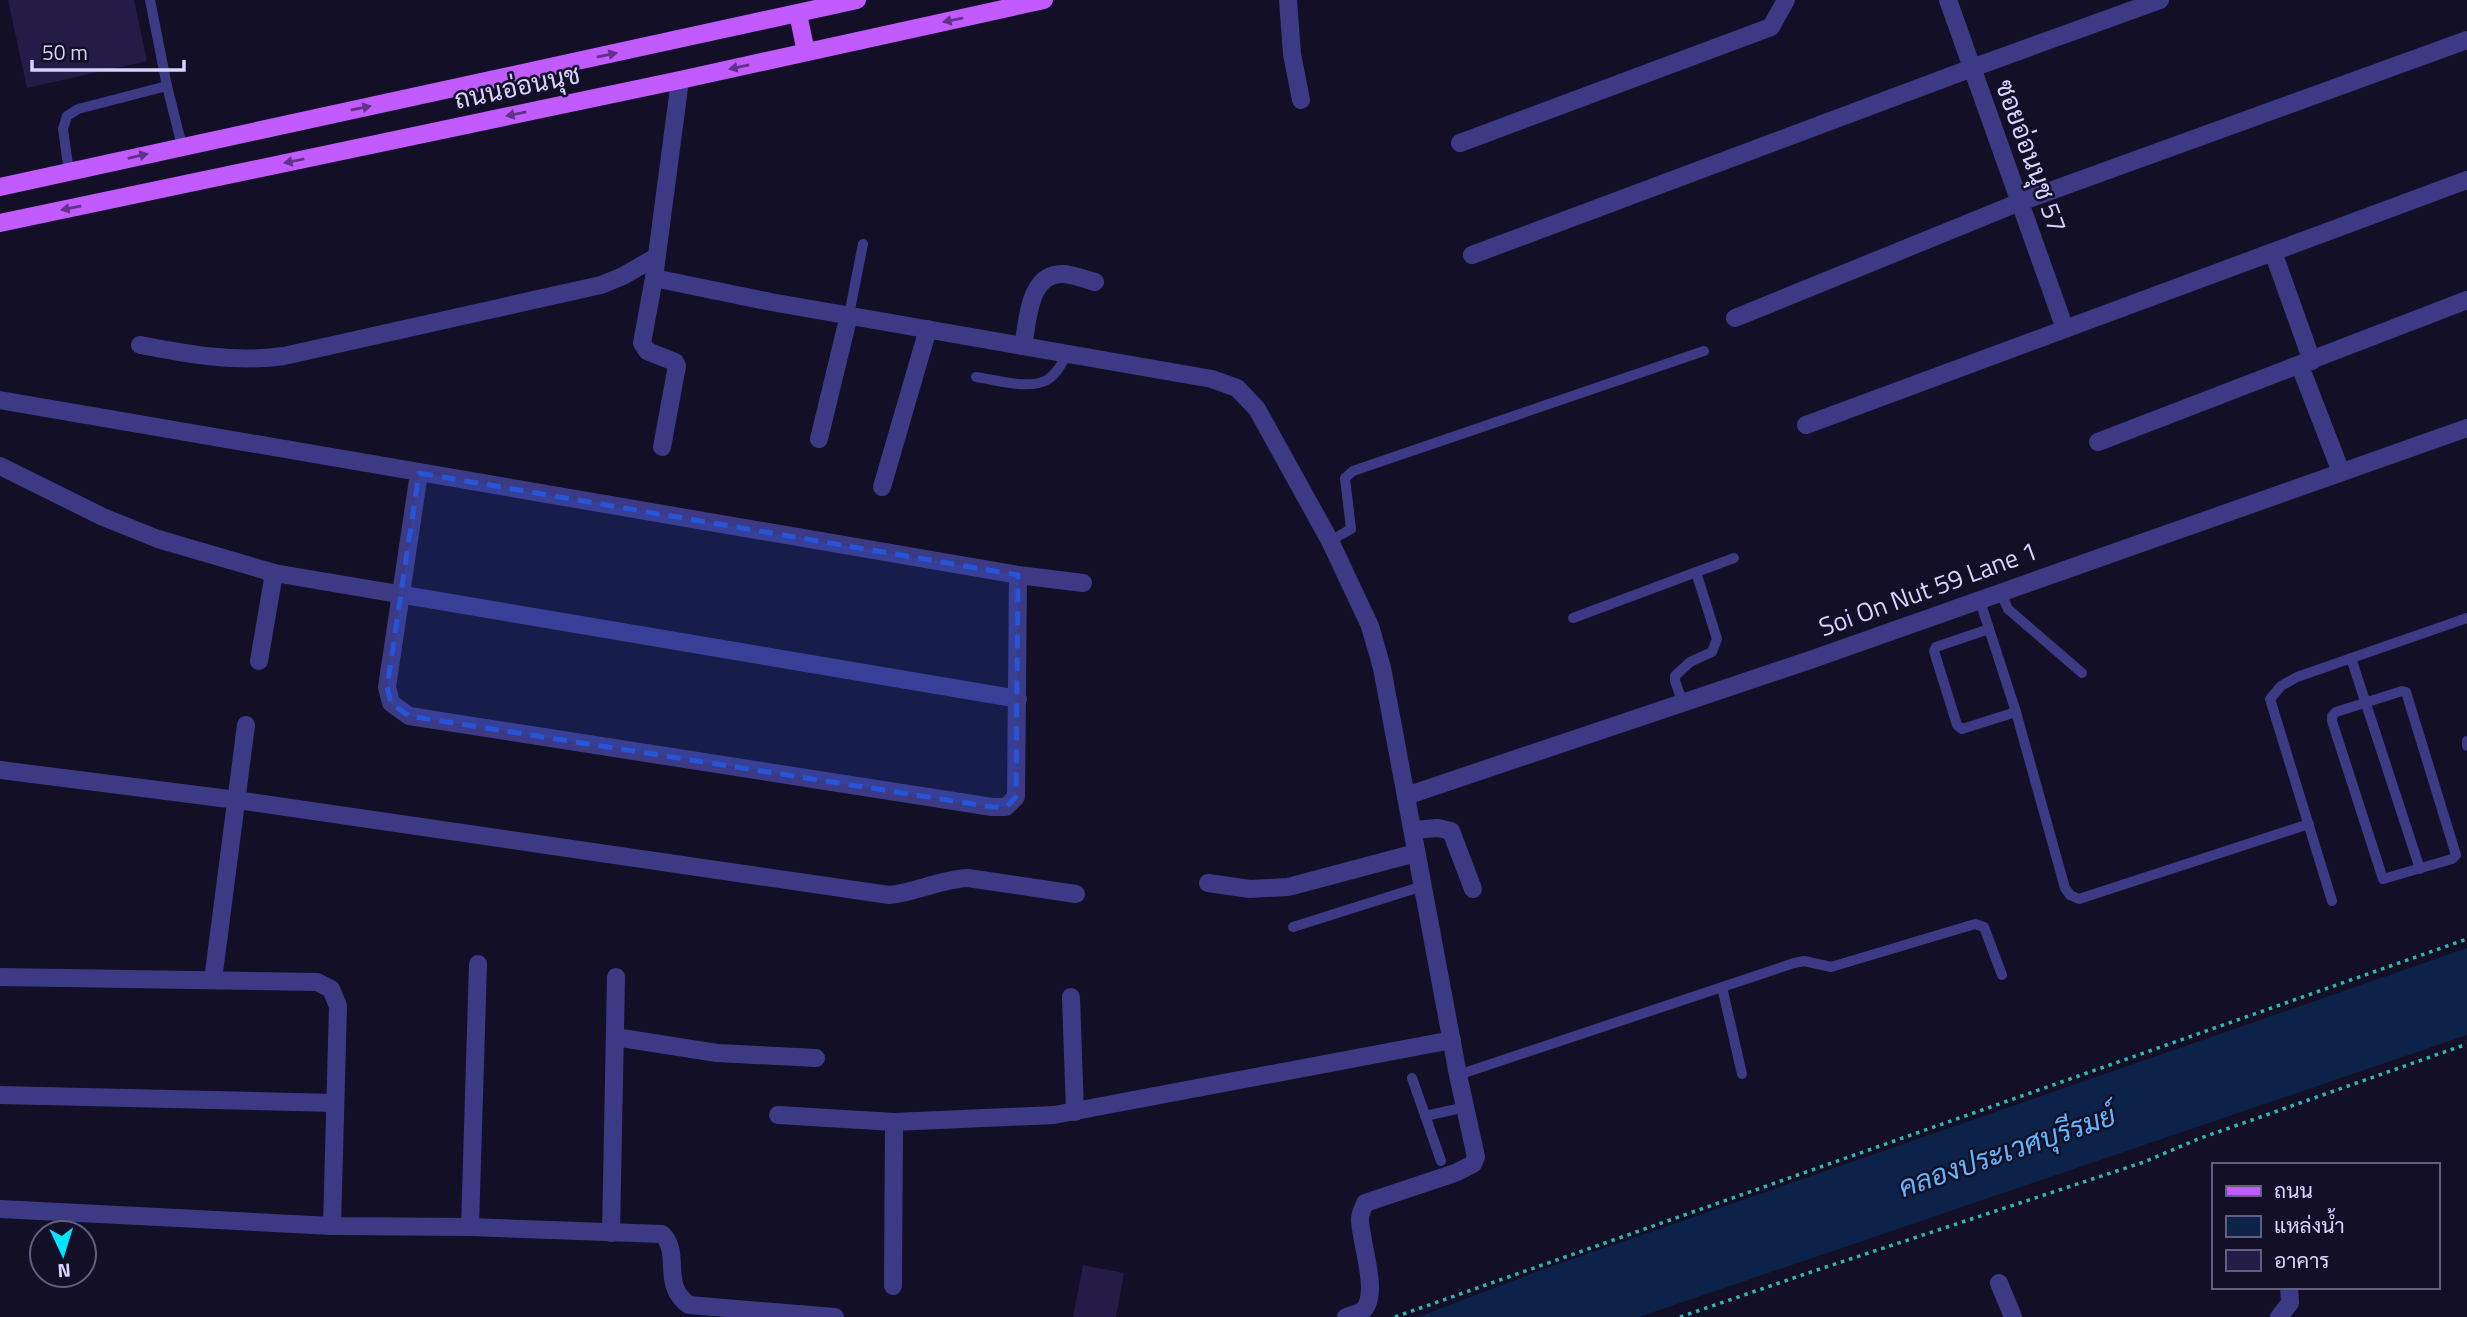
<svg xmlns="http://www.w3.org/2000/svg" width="2467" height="1317" font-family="'Titillium Web',Sarabun,sans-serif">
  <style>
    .water { fill: #0c2248 }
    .building { fill: #241b47 }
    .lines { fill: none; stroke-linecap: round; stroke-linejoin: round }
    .path { stroke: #2fb8b0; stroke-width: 3.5; stroke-dasharray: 3.5 5; stroke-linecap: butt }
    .lane { stroke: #3d3a85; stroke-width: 10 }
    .street { stroke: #3d3a85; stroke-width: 18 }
    .primary { stroke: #c25bff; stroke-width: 18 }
    .oneway { fill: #623188 }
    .marked { fill: #2655da; fill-opacity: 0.2; stroke: #2655da; stroke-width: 5; stroke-dasharray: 14 9; stroke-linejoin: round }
    .labels { text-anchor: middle; stroke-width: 5; stroke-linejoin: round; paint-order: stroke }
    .street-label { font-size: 26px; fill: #d9d4ff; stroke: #130f26 }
    .water-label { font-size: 28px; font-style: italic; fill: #62b6ff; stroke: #130f26 }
  </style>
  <rect width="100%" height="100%" fill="#130f26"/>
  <path class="water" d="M2467 948V1035L1639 1317H1418L1541 1270Z"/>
  <g class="building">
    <path d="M8 0H134L147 61 27 88Z"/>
    <path d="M1083 1265 1124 1273 1116 1317H1073Z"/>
  </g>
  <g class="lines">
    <g class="path">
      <path d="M1395 1317 2467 939"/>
      <path d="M1680 1317 1811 1272 2144 1162 2198 1139 2467 1044"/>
    </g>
    <g class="lane">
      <path d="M150 0 167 86 182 146"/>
      <path d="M69 172 63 129 67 116 78 109 167 86"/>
      <path d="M849 315 863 244"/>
      <path d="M976 377C996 380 1029 390 1047 380 1057 374 1062 363 1067 354"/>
      <path d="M1330 541 1351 529 1345 478 1353 471 1704 351"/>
      <path d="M2000 591 2008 609 2082 673"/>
      <path d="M1979 598 2016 712 2065 888 2070 895 2079 899 2309 824"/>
      <path d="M1573 618 1734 558"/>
      <path d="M1989 629 1936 647 1934 651 1957 725 1962 729 2016 712"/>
      <path d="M2351 658 2420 869"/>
      <path d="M2402 691 2406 692 2456 855 2452 859 2383 879 2332 721V716L2336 712Z"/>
      <path d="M1683 703 1675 681V676L1690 662 1712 652 1717 639 1696 572"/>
      <path d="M2467 741V746"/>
      <path d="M2332 901 2270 699 2281 686 2297 677 2467 618"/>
      <path d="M1293 927 1423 886"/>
      <path d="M1722 987 1742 1074"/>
      <path d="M1458 1075 1794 963 1804 961 1831 967 1975 924 1984 927 2002 975"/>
      <path d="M1412 1078 1441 1161"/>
      <path d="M1425 1116 1466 1107"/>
    </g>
    <g class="street">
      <path d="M1288 0 1292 54 1301 100"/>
      <path d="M1948 0 2065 329"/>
      <path d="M1460 143 1771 27 1786 0"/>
      <path d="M2273 252 2312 361"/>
      <path d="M1472 255 1972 68 2160 0"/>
      <path d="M654 278 771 302 1212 379 1237 388 1257 409 1330 541 1370 626 1382 668 1458 1075 1476 1157 1473 1164 1455 1173 1365 1203C1363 1209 1360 1213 1360 1219 1360 1241 1381 1297 1362 1311 1358 1314 1351 1315 1346 1317"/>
      <path d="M1735 318 2020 202 2467 40"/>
      <path d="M140 345C187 354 236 363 284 356L601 285 623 276 656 257"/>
      <path d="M1023 346C1028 322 1028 274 1062 274 1072 274 1084 279 1095 282"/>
      <path d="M2300 366 2341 472"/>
      <path d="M0 400 1018 575 1083 583"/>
      <path d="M1806 425 2467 180"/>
      <path d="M819 439 849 315"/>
      <path d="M2098 442 2467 300"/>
      <path d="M662 447 677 366 675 362 647 351 642 343 654 278 680 80"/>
      <path d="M0 466 103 517 158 539 274 573 1018 699"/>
      <path d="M419 473 387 687 391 703 409 716 992 807H1006L1016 797 1018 575"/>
      <path d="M882 487 928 329"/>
      <path d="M259 661 274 573"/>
      <path d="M0 770 237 800 889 895C917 892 941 879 968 878L1076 894"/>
      <path d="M1406 796 1813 659 2467 428"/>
      <path d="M1413 830 1438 828 1451 831 1473 889"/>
      <path d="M1208 883 1250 889 1288 887 1416 853"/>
      <path d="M0 977 317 982 331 989 338 1006 332 1226"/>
      <path d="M213 980 246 725"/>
      <path d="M1071 997 1075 1112"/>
      <path d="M615 1037 717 1053 816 1058"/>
      <path d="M0 1095 335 1103"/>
      <path d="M778 1115 894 1122 1054 1115 1452 1040"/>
      <path d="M0 1209 332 1226 470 1227 662 1234C682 1253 660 1285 689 1305L835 1317"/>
      <path d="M470 1227 478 964"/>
      <path d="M611 1233 616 977"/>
      <path d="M1999 1283 2013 1317"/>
      <path d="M893 1286 894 1122"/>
      <path d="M2279 1317 2290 1303 2289 1287"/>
    </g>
    <g class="primary">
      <path d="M798 14 806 52"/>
      <path d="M0 187 857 0"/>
      <path d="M0 223 680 80 1044 0"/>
    </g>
  </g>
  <defs><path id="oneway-solid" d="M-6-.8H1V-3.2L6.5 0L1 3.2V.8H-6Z" transform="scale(1.75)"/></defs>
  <g class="oneway">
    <use href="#oneway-solid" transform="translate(953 20) rotate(168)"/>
    <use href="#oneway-solid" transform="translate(607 55) rotate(-12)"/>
    <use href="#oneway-solid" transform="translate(739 67) rotate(168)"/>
    <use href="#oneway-solid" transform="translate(361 108) rotate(-12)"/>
    <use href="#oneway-solid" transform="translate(516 114) rotate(168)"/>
    <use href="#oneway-solid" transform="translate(138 156) rotate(-13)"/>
    <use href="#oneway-solid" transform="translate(294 161) rotate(168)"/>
    <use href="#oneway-solid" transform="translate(71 208) rotate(168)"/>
  </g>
  <path class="marked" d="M419 473 1018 575 1016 797 1006 807H992L409 716 391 703 387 687Z"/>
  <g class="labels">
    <g class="street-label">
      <text transform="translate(517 87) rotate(-12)" y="9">ถนนอ่อนนุช</text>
      <text transform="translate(2031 156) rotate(70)" y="9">ซอยอ่อนนุช 57</text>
      <text transform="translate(1928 589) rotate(-20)" y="9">Soi On Nut 59 Lane 1</text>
    </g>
    <g class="water-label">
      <text transform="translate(2007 1151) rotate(-19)" y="10">คลองประเวศบุรีรมย์</text>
    </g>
  </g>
  <rect x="2212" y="1163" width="228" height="126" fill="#130f26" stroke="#625e7d" stroke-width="2"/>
  <rect x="2226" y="1186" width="35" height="10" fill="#c25bff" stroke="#625e7d" stroke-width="2"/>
  <text x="2274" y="1198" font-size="21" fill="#d9d4ff">ถนน</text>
  <rect x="2226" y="1216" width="35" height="21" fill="#0c2248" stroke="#625e7d" stroke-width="2"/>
  <text x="2274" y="1233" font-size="21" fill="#d9d4ff">แหล่งน้ำ</text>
  <rect x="2226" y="1250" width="35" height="21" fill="#241b47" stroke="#625e7d" stroke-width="2"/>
  <text x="2274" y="1268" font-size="21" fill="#d9d4ff">อาคาร</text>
  <g transform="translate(63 1254) rotate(176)"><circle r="33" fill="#130f26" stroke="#625e7d" stroke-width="2"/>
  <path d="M0-5L12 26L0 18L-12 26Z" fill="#00e5ff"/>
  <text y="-10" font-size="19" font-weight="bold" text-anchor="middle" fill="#d9d4ff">N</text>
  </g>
  <path d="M32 60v10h152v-10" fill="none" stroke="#d9d4ff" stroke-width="3.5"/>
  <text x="42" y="60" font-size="21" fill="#d9d4ff" stroke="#130f26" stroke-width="5" paint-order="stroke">50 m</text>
</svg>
